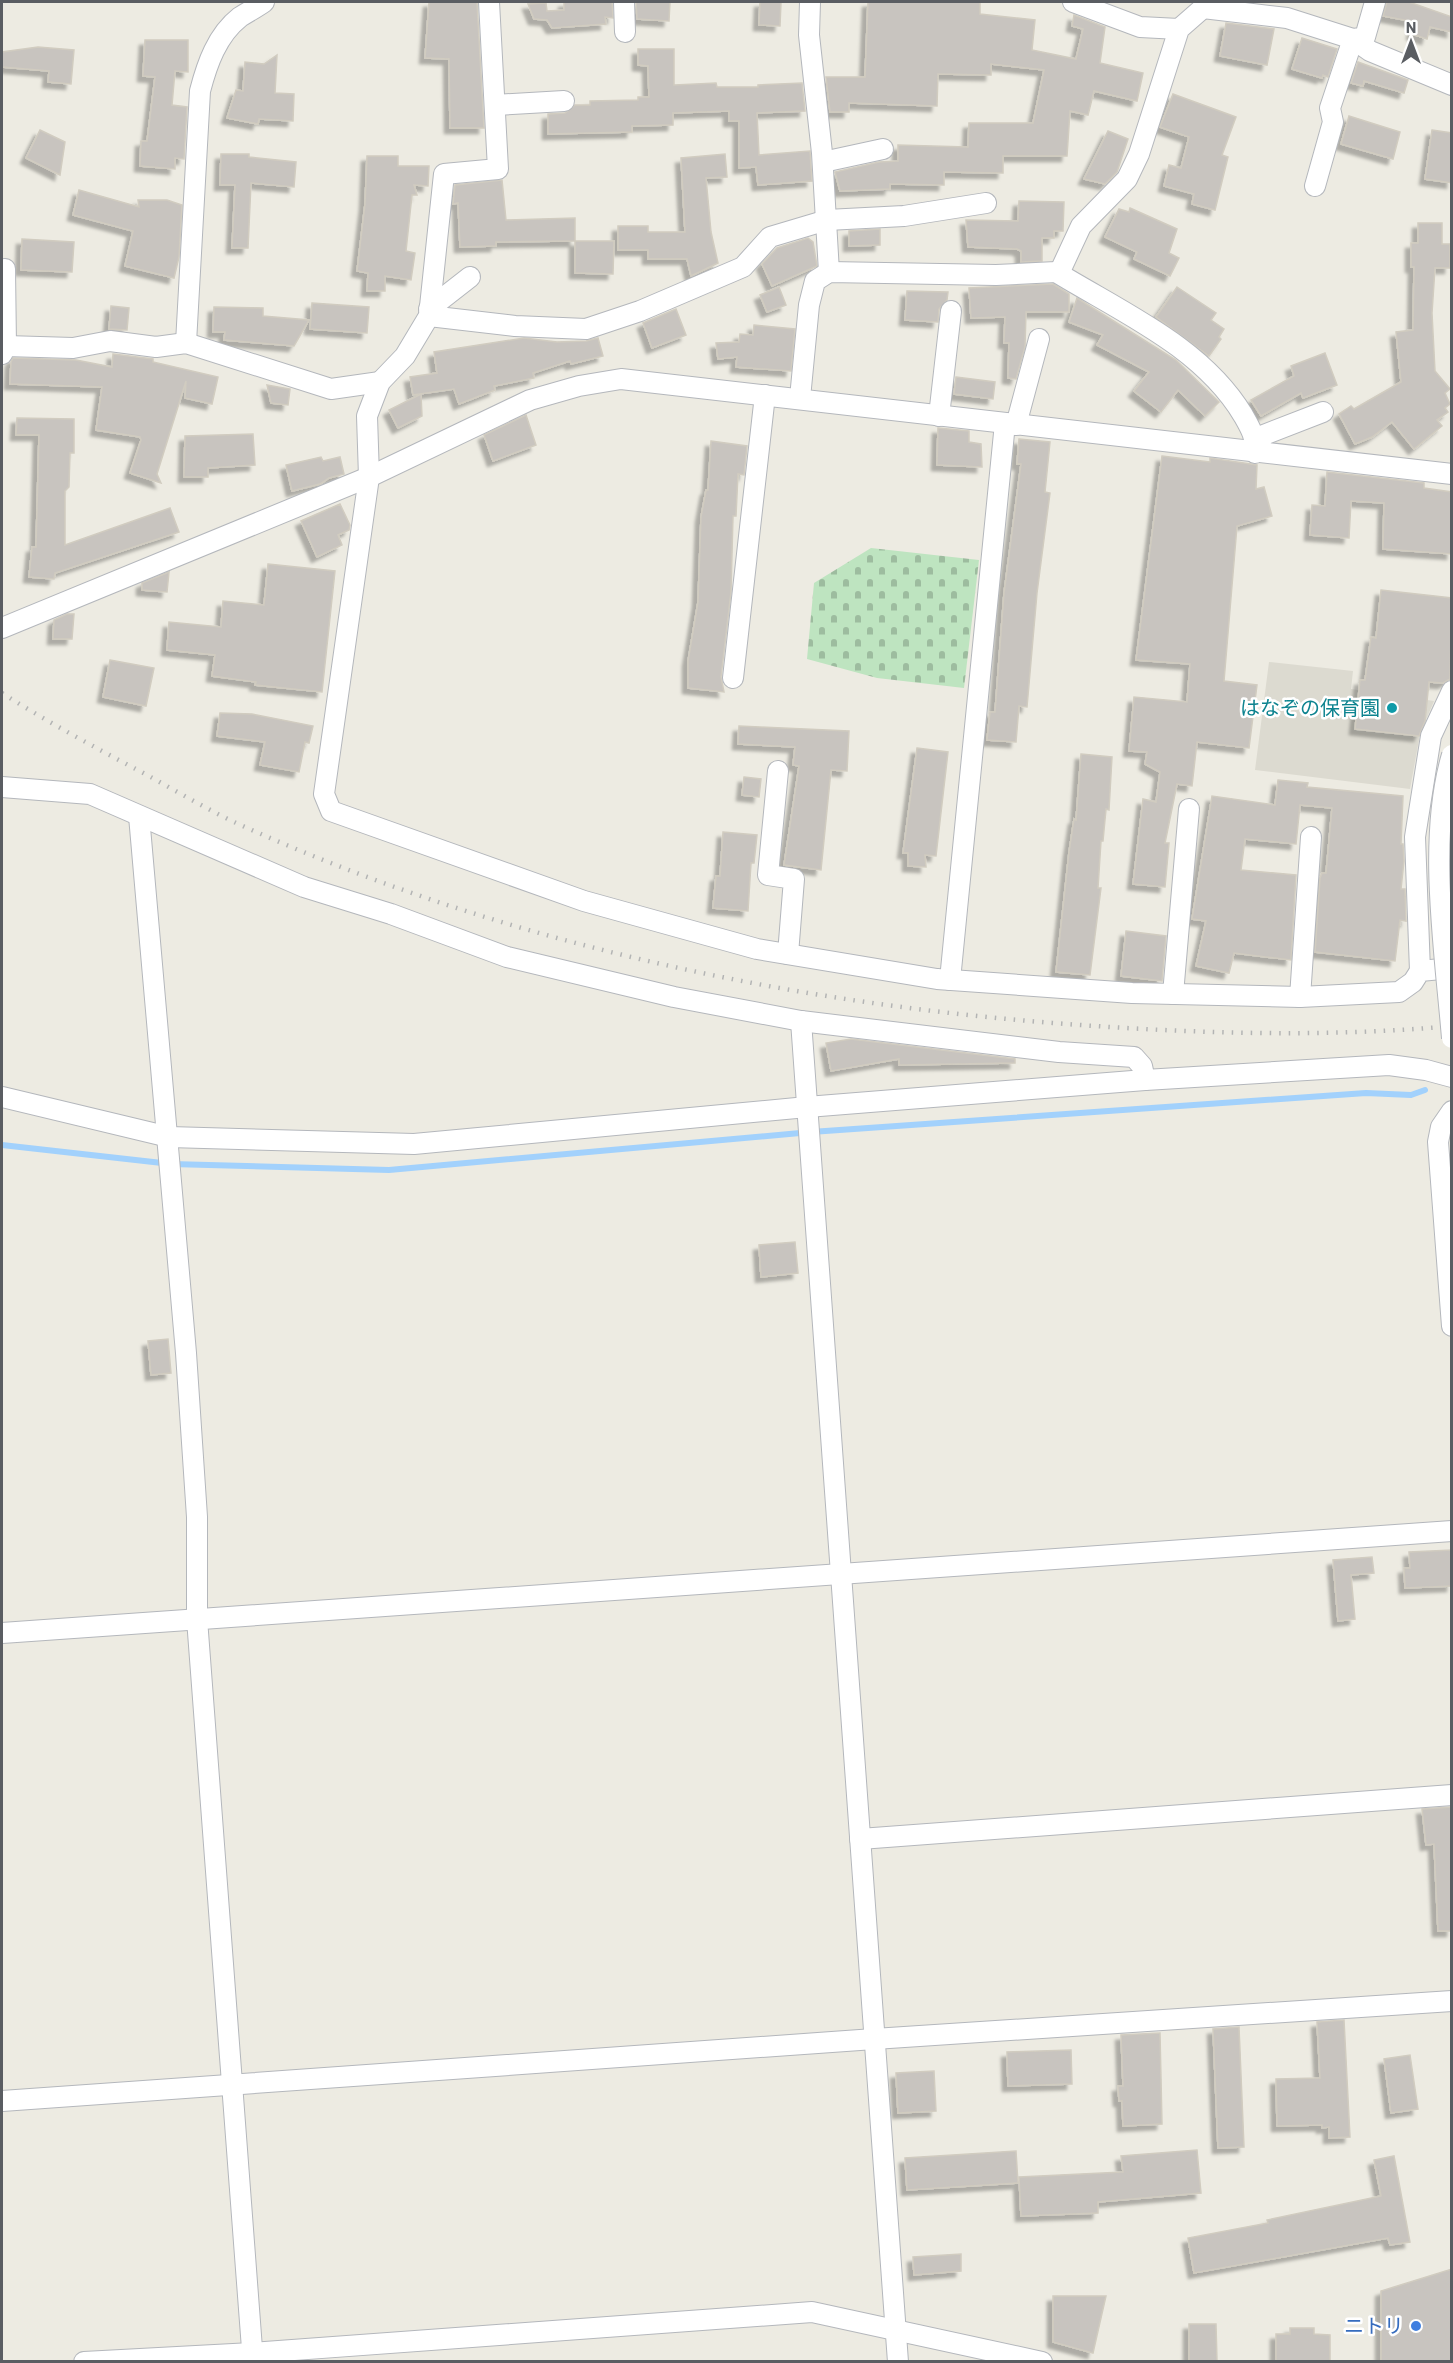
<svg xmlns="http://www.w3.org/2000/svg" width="1453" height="2363" font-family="Barlow,'Noto Sans JP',sans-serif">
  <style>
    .education { fill: #dcdad0 }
    .cemetery { fill: url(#cemetery-stones) }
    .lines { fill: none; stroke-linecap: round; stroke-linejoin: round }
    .stream { stroke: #a2d1fc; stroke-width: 6 }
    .building { fill: #c8c4bf; stroke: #d1ccc0; stroke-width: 1.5; filter: url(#shadow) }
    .minor-casing { stroke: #b4b7bc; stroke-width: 22 }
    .minor { stroke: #fff; stroke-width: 20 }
    .rail { stroke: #b3b4b4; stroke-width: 4.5; stroke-dasharray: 1.5 8; stroke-linecap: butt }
    .minor-bridge-casing { stroke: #b4b7bc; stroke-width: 22; stroke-linecap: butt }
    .minor-bridge { stroke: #fff; stroke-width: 20 }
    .culture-dot { fill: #0f9aa8; stroke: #fff; stroke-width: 2 }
    .shop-dot { fill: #3f7fe0; stroke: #fff; stroke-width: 2 }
    .labels { text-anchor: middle; stroke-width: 5; stroke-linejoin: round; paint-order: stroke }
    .culture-label { font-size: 20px; fill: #0d838f; stroke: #fff; text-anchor: end }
    .shop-label { font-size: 20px; fill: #366cbe; stroke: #fff; text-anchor: end }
  </style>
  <defs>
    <pattern id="cemetery-stones" width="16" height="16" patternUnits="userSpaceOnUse" patternTransform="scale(1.5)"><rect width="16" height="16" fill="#bee4c0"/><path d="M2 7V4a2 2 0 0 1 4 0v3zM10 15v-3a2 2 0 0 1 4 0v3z" fill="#9dbc9f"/></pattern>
    <filter id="shadow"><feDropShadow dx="-5.5" dy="5.5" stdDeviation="1.5" flood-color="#0004"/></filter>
  </defs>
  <rect width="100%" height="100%" fill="#edebe2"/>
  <path class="education" d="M1269 662 1353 671 1351 689 1434 701 1420 734 1410 789 1255 770Z"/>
  <path class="cemetery" d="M871 548 979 560 964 688 877 678 807 659 814 583Z"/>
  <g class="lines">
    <path class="stream" d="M2 1145 171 1164 389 1170 811 1132 1366 1093 1411 1095 1425 1090"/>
  </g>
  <g class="building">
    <path d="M429 2H477L484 128H450L449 59 425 58Z"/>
    <path d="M564 2H612L613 18 605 17 606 24 552 28 547 20 534 19 528 4 546 3 547 11 564 10Z"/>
    <path d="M636 2H670L669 21 637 19Z"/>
    <path d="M760 2H781L780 26 759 25Z"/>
    <path d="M868 2H980V14L1035 20 1032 50 1076 59 1083 29 1072 26 1074 15 1105 27 1100 63 1143 73 1137 101 1094 91 1088 115 1070 111 1067 156H1003V173L944 172V185L890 184V189L840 191 835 172 879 162 898 161V145L968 147 969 123H1033L1044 70 991 64V75L938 74 937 106 849 103V112H830L826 77H865Z"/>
    <path d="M1387 2H1409L1452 17V32L1430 27 1427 39 1412 34 1415 22 1383 16Z"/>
    <path d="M1226 23 1274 29 1267 65 1220 56Z"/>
    <path d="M1302 38 1337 49 1328 77 1323 75 1322 78 1292 69Z"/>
    <path d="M145 40H188V72L175 71 172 105 187 107 184 159 175 158V169L140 166 141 141H147L155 77 143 76Z"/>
    <path d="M38 47 74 50 71 84 48 82 49 71 2 67V52Z"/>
    <path d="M638 49H674V85L716 83 717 87H758V85L802 83 805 111 757 113 759 155 810 151 812 181 758 185 756 167 739 168V121H729V111L673 113V125L632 126V132L548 134V114L565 113 575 105H590V101L638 100V97H649L648 66 638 65Z"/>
    <path d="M277 55 275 93 294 94 293 121 259 119 258 124 227 118 236 90 243 91 245 62 264 64Z"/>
    <path d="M1358 62 1408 80 1404 93 1364 81 1363 86 1351 83Z"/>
    <path d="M1173 94 1236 117 1222 155 1228 157 1215 210 1192 204 1194 194 1164 186 1169 165 1181 168 1189 137 1160 127Z"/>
    <path d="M1349 116 1400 132 1393 159 1341 144Z"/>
    <path d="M40 130 65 142 60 175 26 158Z"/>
    <path d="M1432 130 1452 133V183L1425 179Z"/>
    <path d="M1108 131 1128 139 1117 172 1105 184 1084 179Z"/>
    <path d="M221 154H249V157L296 162 294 187 251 183 248 248H232L235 185H220Z"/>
    <path d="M725 154 727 177 706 178 711 232 718 263 691 276 687 259H648V250H618V226H648V232H685L681 158Z"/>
    <path d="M367 156H398V166H429L428 186 414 185 417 195H412L406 251 415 253 411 280 385 276V291H367L368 273 357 271 365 204Z"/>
    <path d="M502 180 506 220 575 218V241L496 242V246L460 247 458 203 453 204 455 185Z"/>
    <path d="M79 190 139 207 138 200H167L182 205 179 257 174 278 125 266 133 231 73 215Z"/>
    <path d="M1019 201 1064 202 1063 231H1054V238H1042V261L1021 262V251L1017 249 968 247 966 220 1018 221Z"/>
    <path d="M1130 208 1177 229 1169 253 1179 258 1170 276 1134 259 1137 252 1105 237 1119 209 1129 212Z"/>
    <path d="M1418 223H1442V244H1450V268H1435L1432 313 1435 371 1450 389 1445 393 1450 404 1445 408 1448 412 1437 420 1442 426 1414 449 1392 422 1372 437 1355 444 1339 414 1351 406 1354 409 1401 382 1396 332 1413 330 1414 267H1411V243H1418Z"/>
    <path d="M880 229V245L849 246V231Z"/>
    <path d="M808 238 813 242 817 266 772 286 762 264 777 248Z"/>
    <path d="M22 239 74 242 72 272 21 270Z"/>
    <path d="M575 241H614L613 274 575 273Z"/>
    <path d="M1053 284 1069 294V312H1026L1025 347 1016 379 1008 378 1009 343H1004L1005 317 971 318 969 288Z"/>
    <path d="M779 287 786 305 767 312 760 295Z"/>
    <path d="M1177 287 1216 313 1211 320 1224 329 1219 337 1221 339 1209 356 1156 317Z"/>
    <path d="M907 291 948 292 947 300 939 309 938 322 905 320Z"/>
    <path d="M1077 298 1176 360 1219 402 1205 416 1178 390 1161 412 1134 391 1149 372 1097 345 1103 335 1069 322Z"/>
    <path d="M312 303 369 307 367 333 310 329Z"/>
    <path d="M111 306 129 308 127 330 109 329Z"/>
    <path d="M214 307 263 308V316L309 320 294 346 224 340 225 332H213Z"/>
    <path d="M676 309 686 335 652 348 643 323Z"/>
    <path d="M754 325 795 329 791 371 736 367 737 357 718 359 716 343 739 342 740 334 753 335Z"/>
    <path d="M524 338 557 342 586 341 598 338 603 356 571 364 570 361 533 373 534 378 494 386 495 390 459 404 454 389 413 395 410 377 437 373 434 352Z"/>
    <path d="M1325 353 1337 385 1303 398 1301 393 1261 416 1251 400 1294 376 1291 366Z"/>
    <path d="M113 354 153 359V362L218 377 212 404 185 398 186 381 157 474 161 483 130 473 141 440 140 437 96 430 102 387 10 384 11 362 13 358 76 360 112 367Z"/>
    <path d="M956 377 995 382 993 399 954 394Z"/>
    <path d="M267 385 290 389 288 405 271 403Z"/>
    <path d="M421 394 422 416 398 428 389 410Z"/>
    <path d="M526 415 536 445 493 461 484 435Z"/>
    <path d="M17 418 74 419V453H70L69 487 65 491V545L170 508 179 532 55 573 54 579 29 577 32 547H36L39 435H16Z"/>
    <path d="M938 428 969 431V442L981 444 982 467 937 465Z"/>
    <path d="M253 434 255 465 208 468V477H184L185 436Z"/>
    <path d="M1019 439 1050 442 1045 492 1050 493 1037 593 1027 707 1019 706 1016 742 987 740 990 712H995L1004 593 1021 464H1017Z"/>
    <path d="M711 441 747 446 744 475 738 474 736 516H733L731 592 721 677 724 692 688 688V661L698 602 701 517 706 490H708Z"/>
    <path d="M1162 456 1210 462V458L1257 465 1256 489 1264 487 1272 516 1237 526 1224 681 1257 685 1249 748 1197 742 1192 786 1177 784 1165 843H1169L1165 887 1133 884 1143 799 1156 802 1160 772 1145 764 1147 752 1129 751 1134 697 1187 702 1190 664 1136 660Z"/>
    <path d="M321 457 323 461 340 457 344 474 329 478 320 484 292 491 286 465Z"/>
    <path d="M1327 472 1424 483V488L1452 492V554L1383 549 1384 503 1351 501 1349 538 1310 535 1312 505 1325 506Z"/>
    <path d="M340 504 350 525 349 530 338 535 342 545 317 557 301 521Z"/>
    <path d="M268 564 335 571 322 692 255 685 256 682 212 676 215 655 167 650 169 622 221 627 223 601 264 605Z"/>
    <path d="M169 572 167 592 142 590V583Z"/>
    <path d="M1381 590 1452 598 1450 679 1443 683 1429 682 1425 721 1419 736 1355 729 1360 680H1365L1371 637 1376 638Z"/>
    <path d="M67 614H74L72 639H53L54 620Z"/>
    <path d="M110 660 154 668 146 706 103 697Z"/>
    <path d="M220 713 252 714 313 726 309 743 305 742 299 772 260 765 265 742 217 736Z"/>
    <path d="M739 726 849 731 847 771 831 770 821 870 784 865 799 766 793 765 795 747 738 744Z"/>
    <path d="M917 748 948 752 936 856 925 855 926 867 908 866V853H903Z"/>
    <path d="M1081 754 1112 757 1109 810 1106 809 1103 841H1101L1098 888H1101L1090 975 1056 972 1069 852 1074 819 1076 820Z"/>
    <path d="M744 777 761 779 759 797 742 795Z"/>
    <path d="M1278 780 1308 783 1307 787 1403 796 1401 844H1403L1404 861 1401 889H1405L1406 921 1400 920 1395 961 1315 952 1320 878 1322 873H1326L1332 808 1300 805 1296 844 1245 839 1241 870 1296 875 1291 960 1234 953 1229 973 1196 966 1206 921 1192 919 1212 796 1275 805Z"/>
    <path d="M723 832 757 835 754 863H751L748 911 713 908 716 876H720Z"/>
    <path d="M1126 931 1166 936 1162 981 1121 976Z"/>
    <path d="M851 1039 1015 1059V1063L899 1065V1059L831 1071 826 1043Z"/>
    <path d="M795 1242 798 1273 761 1277 759 1245Z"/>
    <path d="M168 1339 171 1373 151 1375 148 1341Z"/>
    <path d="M1452 1550V1586L1405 1588 1404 1568H1410L1409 1552Z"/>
    <path d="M1372 1557 1374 1573 1351 1575 1355 1619 1338 1621 1333 1560Z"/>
    <path d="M1452 1807V1931H1438L1434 1844 1426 1845 1422 1809Z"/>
    <path d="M1344 2020 1350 2137 1329 2138V2127L1322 2128V2125L1277 2126 1276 2079 1320 2078 1317 2022Z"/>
    <path d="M1239 2027 1244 2147 1218 2148 1213 2029Z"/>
    <path d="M1160 2033 1162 2124 1123 2126 1122 2101H1119L1118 2086H1123L1121 2035Z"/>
    <path d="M1071 2050 1072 2084 1008 2086 1007 2052Z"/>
    <path d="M1410 2055 1418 2109 1391 2113 1384 2059Z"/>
    <path d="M934 2071 936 2111 898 2113 896 2073Z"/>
    <path d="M1197 2150 1201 2193 1098 2202V2213L1021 2216 1019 2177 1123 2172 1121 2156Z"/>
    <path d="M1016 2151 1018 2183 907 2190 905 2158Z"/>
    <path d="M1394 2156 1410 2242 1390 2245 1388 2238 1194 2273 1188 2238 1268 2223 1267 2220 1381 2196 1374 2160Z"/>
    <path d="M961 2254V2271L914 2275 913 2257Z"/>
    <path d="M1452 2269V2361H1381V2291Z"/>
    <path d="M1053 2296H1106L1093 2353 1053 2342Z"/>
    <path d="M1189 2324H1216L1217 2361H1189Z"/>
    <path d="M1290 2328H1314V2334L1330 2335V2361H1276V2334H1290Z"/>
  </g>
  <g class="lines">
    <defs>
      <g id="minor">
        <path d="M489 2 498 169 444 174 429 316 405 356 380 382 367 416 369 477 324 794 331 811 584 901 757 949 937 979 1132 993 1300 997 1399 992 1413 982 1420 971 1452 968"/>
        <path d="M624 2 625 32"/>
        <path d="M810 2 809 35 822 153 829 272"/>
        <path d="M1073 2 1140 27 1179 29"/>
        <path d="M1203 8 1287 18 1353 39 1370 51 1452 85"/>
        <path d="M495 105 564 101"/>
        <path d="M823 162 883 149"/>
        <path d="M1315 186 1333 122 1330 108 1353 39 1365 37 1375 2"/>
        <path d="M5 269 6 346"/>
        <path d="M1056 272C1123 313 1202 347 1243 415 1251 429 1256 437 1255 453"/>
        <path d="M429 309 470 277"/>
        <path d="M429 316 515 326 586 329 640 311 743 267 770 237 827 220 904 216 986 203"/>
        <path d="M186 343 200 91C207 64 217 35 240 17 248 12 257 7 264 2"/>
        <path d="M2 354 6 346 73 348 110 341 156 347 186 343 331 389 380 382"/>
        <path d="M800 398 809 305 815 281 829 272 996 275 1056 272 1061 269 1081 226 1127 179 1139 154 1179 29 1203 8 1204 2"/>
        <path d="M939 416 951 311"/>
        <path d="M1016 425 1039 339"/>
        <path d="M1256 438 1323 412"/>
        <path d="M2 628 369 477 530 400 579 386 621 379 1452 474"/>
        <path d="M733 678 765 395"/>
        <path d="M778 771 768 875 794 879 788 954"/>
        <path d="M2 787 90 794 304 887 391 914 507 957 674 997 801 1021 1059 1052 1134 1057 1142 1066 1145 1080"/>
        <path d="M139 816 186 1353 197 1517V1619L253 2362"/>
        <path d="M1420 971 1415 837 1431 736 1452 691"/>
        <path d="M950 980 1005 423"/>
        <path d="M1173 994 1189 809"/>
        <path d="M1300 997 1311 837"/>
        <path d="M801 1021 898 2362"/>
        <path d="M2 1097 169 1137 414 1144 807 1107 1145 1080 1389 1065 1426 1070 1452 1077"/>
        <path d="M1452 1111 1441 1127 1438 1142 1452 1326"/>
        <path d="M2 1633 1452 1531"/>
        <path d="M860 1839 1452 1795"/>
        <path d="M2 2101 874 2039 1452 2001"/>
        <path d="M84 2362 252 2353 812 2312 1042 2362"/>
      </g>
    </defs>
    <use href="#minor" class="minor-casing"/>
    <use href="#minor" class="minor"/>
    <path class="rail" d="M2 693C49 723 98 749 147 775 176 791 205 808 234 822 502 944 802 1007 1095 1026 1213 1034 1333 1037 1452 1026"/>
    <defs>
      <path id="minor-bridge" d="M1452 755C1427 839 1445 951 1452 1038"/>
    </defs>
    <use href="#minor-bridge" class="minor-bridge-casing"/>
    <use href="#minor-bridge" class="minor-bridge"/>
  </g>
  <circle class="culture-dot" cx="1392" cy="708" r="6"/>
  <circle class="shop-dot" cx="1416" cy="2326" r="6"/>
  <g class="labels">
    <g class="culture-label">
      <text x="1380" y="715">はなぞの保育園</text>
    </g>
    <g class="shop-label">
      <text x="1404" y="2333">ニトリ</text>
    </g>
  </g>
  <rect width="1453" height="2363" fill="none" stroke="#5a5d62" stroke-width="6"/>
  <g transform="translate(1411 42)" stroke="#ffffff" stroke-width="4.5" paint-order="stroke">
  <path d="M0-4.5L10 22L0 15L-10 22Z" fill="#5a5d62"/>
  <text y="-9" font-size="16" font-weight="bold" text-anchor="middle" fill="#5a5d62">N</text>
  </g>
</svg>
